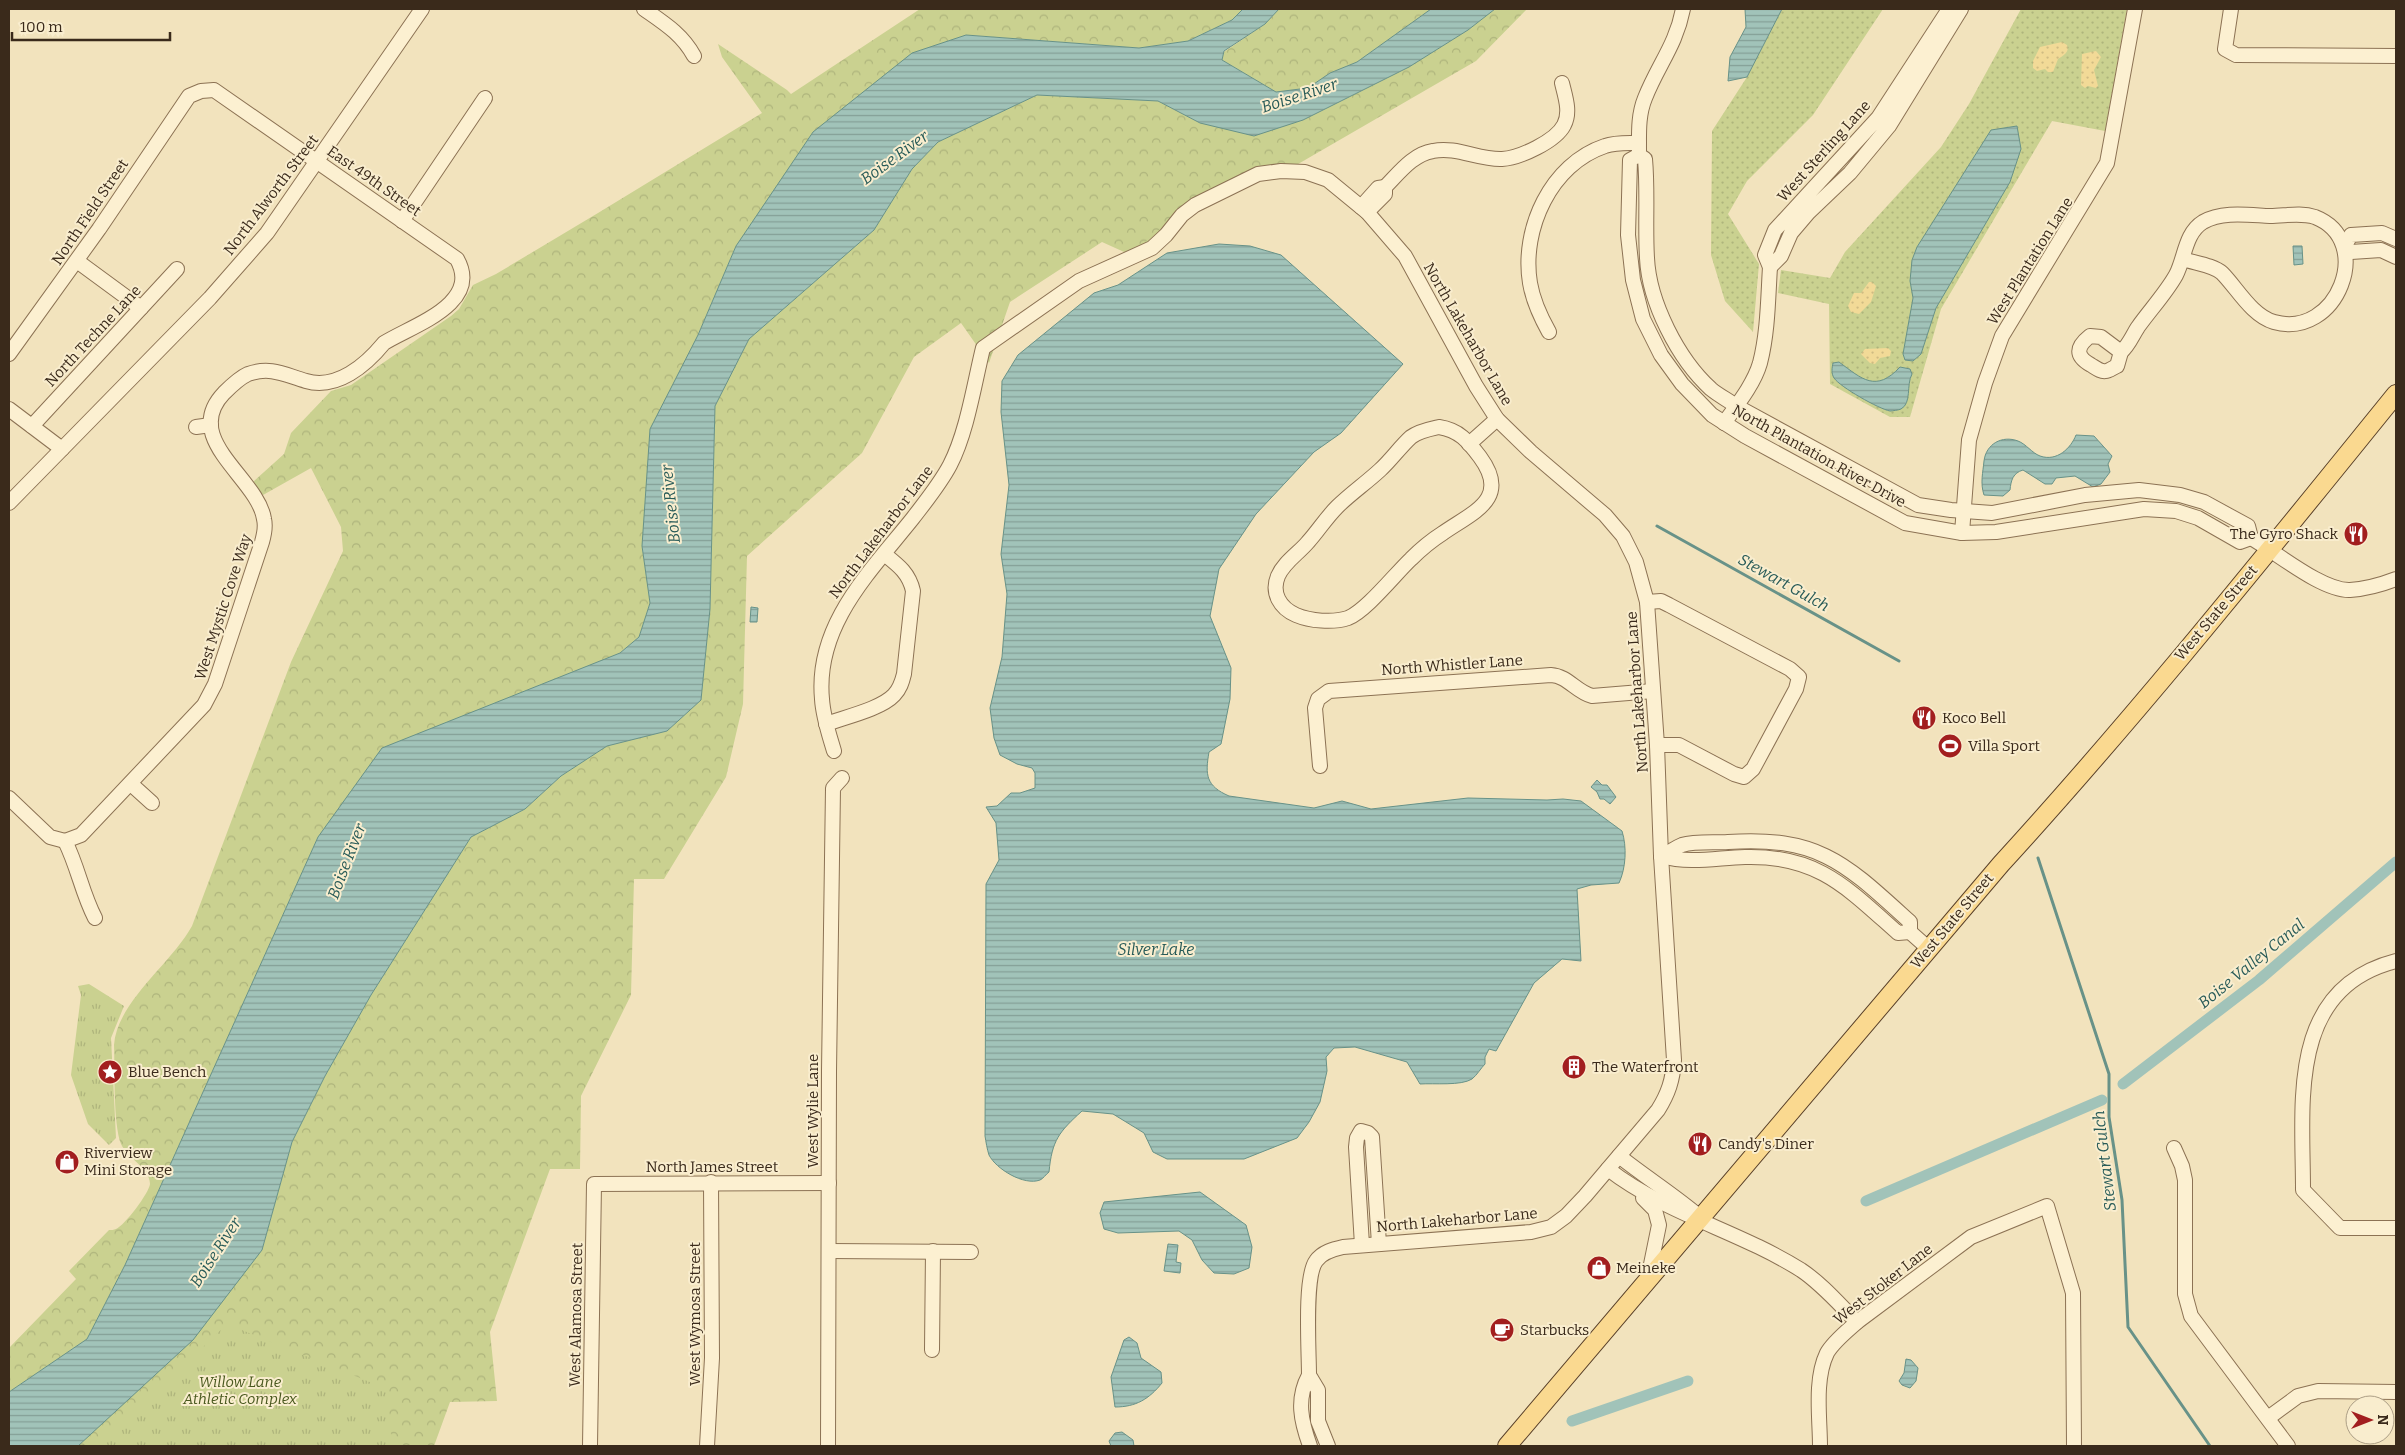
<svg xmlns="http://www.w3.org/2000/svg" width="2405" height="1455" font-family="Bitter,serif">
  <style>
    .grass { fill: url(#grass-dots) }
    .forest { fill: url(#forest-crowns) }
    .sand { fill: url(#sand-dots) }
    .park { fill: url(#park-tufts) }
    .water { fill: url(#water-rules); stroke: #689288 }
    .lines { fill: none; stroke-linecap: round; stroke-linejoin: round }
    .stream { stroke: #689288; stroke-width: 3 }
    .canal { stroke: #a1c3b9; stroke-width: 11 }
    .minor-casing { stroke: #8c7254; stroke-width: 16 }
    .major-casing { stroke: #594029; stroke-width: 20 }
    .minor { stroke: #fcf0d1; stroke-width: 14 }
    .major { stroke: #fad990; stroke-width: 18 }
    .labels { text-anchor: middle; stroke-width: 4; stroke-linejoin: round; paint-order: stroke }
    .street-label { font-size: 15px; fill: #3a2a1b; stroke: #f9edce }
    .poi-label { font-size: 15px; fill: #3a2a1b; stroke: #f9edce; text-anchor: start }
    .park-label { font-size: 15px; font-style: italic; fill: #4a591f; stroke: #f9edce }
    .water-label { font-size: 16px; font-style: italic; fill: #285b58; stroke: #f9edce }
  </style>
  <defs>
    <pattern id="grass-dots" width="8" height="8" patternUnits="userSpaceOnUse" patternTransform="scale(1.25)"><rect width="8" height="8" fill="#cad190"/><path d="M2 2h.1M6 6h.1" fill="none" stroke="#aeb47c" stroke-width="1.8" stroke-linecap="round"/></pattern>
    <pattern id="forest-crowns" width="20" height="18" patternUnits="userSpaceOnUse" patternTransform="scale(1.25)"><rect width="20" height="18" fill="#cad190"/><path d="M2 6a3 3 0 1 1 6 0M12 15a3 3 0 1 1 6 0" fill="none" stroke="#aeb47c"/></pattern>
    <pattern id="sand-dots" width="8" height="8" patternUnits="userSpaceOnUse" patternTransform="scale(1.25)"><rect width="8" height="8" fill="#f2da97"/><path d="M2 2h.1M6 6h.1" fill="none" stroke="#d0bb82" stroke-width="1.8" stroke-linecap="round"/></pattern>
    <pattern id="park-tufts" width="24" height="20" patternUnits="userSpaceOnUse" patternTransform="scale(1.25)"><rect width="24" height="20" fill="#cad190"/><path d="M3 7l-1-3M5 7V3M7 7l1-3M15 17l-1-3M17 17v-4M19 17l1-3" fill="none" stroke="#aeb47c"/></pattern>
    <pattern id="water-rules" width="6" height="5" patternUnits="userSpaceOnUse" patternTransform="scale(1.25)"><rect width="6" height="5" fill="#a1c3b9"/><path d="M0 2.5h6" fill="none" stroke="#849f96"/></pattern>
  </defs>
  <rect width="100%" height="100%" fill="#f2e3bd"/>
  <g class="grass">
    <path d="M1782 9H1883L1813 115 1747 181 1728 214 1759 264 1753 332 1725 301 1711 255 1712 131 1747 77Z"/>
    <path d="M2021 9H2127L2105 131 2052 121 1941 309 1910 417H1890L1830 384 1829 304 1778 293 1781 270 1830 278 1845 252 1941 147 1969 104Z"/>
  </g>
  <g class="forest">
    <path d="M920 9H1243L1232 20 1188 41 1139 48 966 35 736 246 698 335 642 546 650 603 639 637 620 653 318 837 125 1265 87 1339 9 1392V1348L76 1279 69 1271 109 1230C111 1230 114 1230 116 1229 125 1225 149 1193 150 1184 150 1168 127 1158 121 1144 113 1123 115 1069 114 1045 117 1002 171 964 192 926L291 662 343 551 341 527 311 468 263 495 253 482 284 454 291 433 331 391 351 385 451 316 459 309 473 285 496 274 598 213 762 113 722 57 718 44 787 90 791 94Z"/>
    <path d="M1279 9H1431L1357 62 1330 73 1308 88 1276 92 1222 60 1224 52 1265 24Z"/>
    <path d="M1495 9H1527L1476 61 1286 171 1258 174 1195 205 1133 256 1102 242 1010 302 989 363 961 323 914 357 862 453 747 556 743 704 726 777 664 879H634L631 995 581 1096 580 1169H550L490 1332 497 1401 450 1402 434 1446H78L105 1420 262 1250 292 1142 325 1076 371 995 471 837 525 809 561 776 607 746 667 731 701 700 710 609 715 406 749 339 874 230 912 169 938 142 1037 95 1158 101 1200 123 1303 120 1409 67 1468 30Z"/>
  </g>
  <g class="sand">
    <path d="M2062 42 2067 45C2070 52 2063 56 2058 59L2053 72H2048L2045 69 2037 71 2033 68V61L2040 47Z"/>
    <path d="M2096 51 2101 57 2094 70 2098 86 2096 88 2088 86 2085 88 2081 85 2082 54Z"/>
    <path d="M1869 282H1872L1876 286 1871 302 1859 314 1851 312 1848 306 1854 293H1861Z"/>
    <path d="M1888 348 1891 351 1890 356 1880 358 1875 364 1870 363 1861 354 1865 349Z"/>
  </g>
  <g class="park">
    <path d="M89 984 124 1006 111 1038 116 1138 109 1145 88 1124 71 1075 81 995 78 986Z"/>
    <path d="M227 1324 387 1389 392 1446H100Z"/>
  </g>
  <g class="water">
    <path d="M1243 9H1279L1265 24 1224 51 1222 60 1276 92 1308 88 1330 73 1357 62 1431 9H1495L1468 30 1409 67 1303 120 1254 136 1200 123 1158 101 1037 95 938 142 912 169 874 230 749 339 715 406 710 609 701 700 667 731 607 746 561 776 525 809 471 837 371 995 325 1076 292 1142 262 1250 193 1340 78 1446H9V1392L87 1339 125 1265 318 837 382 748 620 653 639 637 650 603 642 546 650 429 698 335 736 246 813 132 912 53 966 35 1139 48 1188 41 1232 20Z"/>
    <path d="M1745 9H1782L1747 77 1728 81 1730 57 1746 27Z"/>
    <path d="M2017 126 2021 149 2010 182 1936 308 1921 354 1913 361 1905 360 1903 354 1913 298 1910 281 1912 260 1917 247 1991 130Z"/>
    <path d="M1219 244 1250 246 1281 255 1403 364 1341 433 1314 452 1256 514 1219 569 1210 616 1231 668 1230 699 1221 744 1209 752C1205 775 1206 786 1229 796L1314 808 1342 801 1371 809 1468 798 1547 800 1563 799 1581 801 1622 831C1627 847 1626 868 1619 883L1591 885 1577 889 1581 961 1562 959 1534 983 1496 1051 1489 1049 1485 1057V1064C1481 1068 1477 1075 1472 1079 1461 1086 1434 1083 1420 1084L1407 1062 1355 1047 1334 1048 1326 1057 1327 1071 1320 1102 1309 1122 1297 1138 1244 1159H1167L1153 1152 1144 1133 1113 1114 1082 1111C1059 1132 1052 1140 1049 1172 1046 1174 1043 1179 1040 1180 1024 1186 996 1169 989 1155 987 1149 986 1142 985 1136L986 884 999 860 996 823 986 807 997 806 1011 793H1020L1035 788V773L1032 768 1017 764 1000 755 994 738 990 708 1002 657 1007 594 1001 554 1009 485 1001 412 1002 381 1018 355 1094 293 1118 285 1167 253Z"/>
    <path d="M2293 246H2302L2303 264 2294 265Z"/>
    <path d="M1839 362C1862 379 1876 393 1900 367L1910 369 1912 374C1906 385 1912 403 1901 409 1899 410 1892 411 1890 411 1879 409 1840 387 1834 378 1831 373 1832 368 1833 363Z"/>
    <path d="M2076 435 2094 436 2112 456 2108 464 2110 472 2101 484 2093 487 2075 476 2056 478 2052 484H2045L2023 470C2013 473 2011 480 2010 490L2003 496 1984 495C1980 483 1983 472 1984 461 1986 444 2002 435 2018 441 2026 444 2032 453 2040 456 2057 462 2071 448 2076 435Z"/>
    <path d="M751 607 758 608 757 622H750Z"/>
    <path d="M1597 780 1602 785H1607L1616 797 1610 804 1604 799H1600L1597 792 1591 787Z"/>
    <path d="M1200 1192 1246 1225 1252 1247 1249 1268 1234 1274 1214 1273 1202 1260 1192 1240 1179 1231 1118 1233 1104 1229 1100 1213 1104 1202Z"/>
    <path d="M1168 1244 1178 1245 1176 1262 1181 1263 1180 1273 1164 1271Z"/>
    <path d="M1129 1337 1137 1343 1141 1358 1161 1372 1162 1383C1149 1399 1136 1407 1115 1407L1111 1377 1124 1340Z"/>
    <path d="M1906 1359 1911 1360 1918 1368 1916 1381 1910 1388 1902 1385 1899 1381 1904 1373Z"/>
    <path d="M1122 1432 1133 1440 1134 1446H1111L1109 1441 1115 1433Z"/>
  </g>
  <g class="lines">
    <g class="stream">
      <path d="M1657 526 1899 661"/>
      <path d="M2038 858 2109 1074V1117L2122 1200 2128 1327 2210 1446"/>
    </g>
    <g class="canal">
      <path d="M2123 1084 2259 980 2396 862"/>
      <path d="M1866 1201 2102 1100"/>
      <path d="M1572 1421 1688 1381"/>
    </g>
    <defs>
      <g id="minor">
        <path d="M644 9C664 23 682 34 694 56"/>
        <path d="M1949 9 1878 118 1775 230 1765 255 1770 267 1781 256 1791 233 1808 213 1850 173 1889 126 1961 9"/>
        <path d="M2231 9 2225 49 2236 55 2396 56"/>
        <path d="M1639 151C1639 133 1638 115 1645 98 1658 65 1676 45 1683 9"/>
        <path d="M1639 155 1645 159C1648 192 1645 225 1647 258 1649 302 1678 359 1711 389 1718 395 1728 400 1736 406L1918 505 1951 510 1992 513 2085 495 2139 490 2180 495 2204 502 2248 526 2251 538 2240 542 2198 518 2176 511 2144 509 1996 532 1962 533 1905 523 1745 436 1712 415 1682 384 1661 355 1643 319 1633 280 1628 235 1630 160Z"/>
        <path d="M1385 187C1399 173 1413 154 1433 151 1456 146 1479 160 1502 159 1520 158 1556 141 1564 125 1571 112 1565 96 1562 83"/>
        <path d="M1361 207 1378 188 1385 187V194L1367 212"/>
        <path d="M402 221 485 98"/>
        <path d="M2396 239 2382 233 2351 235 2344 247 2351 252 2381 250 2396 257"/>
        <path d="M77 261 141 308"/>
        <path d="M1549 332C1540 316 1533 301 1530 283 1521 229 1551 164 1605 146 1616 142 1628 143 1639 143"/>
        <path d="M2090 336 2101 337 2121 352 2117 366C2114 367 2109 371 2106 371 2101 372 2096 368 2091 365 2075 356 2076 347 2090 336Z"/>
        <path d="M2121 352C2129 345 2132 336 2138 327 2150 310 2166 293 2176 275 2185 258 2185 233 2203 222 2222 211 2248 215 2270 216 2285 216 2300 212 2315 217 2376 241 2337 340 2274 322 2252 316 2237 288 2222 273 2213 265 2194 263 2183 259"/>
        <path d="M9 354 99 229 189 96 201 91 214 90 457 259C482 304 413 325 384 343 366 365 337 390 306 381 285 375 271 366 248 374 239 378 231 386 224 393 180 439 258 478 264 519 266 527 264 535 262 542L215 684 204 705 81 835 65 841C78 867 82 893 95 918"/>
        <path d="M9 409 62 449"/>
        <path d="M1724 423C1737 405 1754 384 1760 363 1768 332 1768 298 1770 267"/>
        <path d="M32 426 177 269"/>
        <path d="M196 427 211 425"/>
        <path d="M1439 427C1459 430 1468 441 1480 457 1511 499 1473 512 1443 533 1432 540 1421 549 1411 559 1396 573 1366 611 1348 618 1333 623 1310 621 1296 615 1280 608 1271 593 1278 576 1284 562 1299 553 1308 542 1318 531 1326 518 1337 507 1350 494 1366 483 1380 470 1391 460 1400 447 1411 437 1419 431 1430 429 1439 427Z"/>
        <path d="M1469 444 1497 419"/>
        <path d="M9 503 210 298 267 233 422 9"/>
        <path d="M1962 533 1969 440 1985 383 2002 336 2107 163 2135 9"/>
        <path d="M2251 538C2276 552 2322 591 2350 590 2365 589 2383 584 2396 579"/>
        <path d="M1647 602 1661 601 1669 605 1790 669 1799 677 1796 689 1753 769 1744 777 1734 774 1679 745H1657"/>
        <path d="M826 724C845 717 881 709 894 695 900 689 902 682 904 674L913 591C909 573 898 565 884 554"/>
        <path d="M834 751C829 734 823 717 822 699 815 625 870 572 913 518 926 501 940 484 950 465 967 432 974 385 983 348L1079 281 1152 248 1166 235 1182 215 1195 205 1258 174 1281 171 1305 172 1328 180 1367 212 1405 256 1476 386 1497 419 1531 452 1605 515 1623 536 1636 562 1647 602 1657 745 1661 856 1674 1060C1673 1080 1668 1094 1658 1110L1585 1196 1566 1216 1551 1227 1531 1232 1343 1247C1334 1249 1322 1252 1316 1261 1304 1277 1309 1351 1309 1375"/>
        <path d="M1320 766 1315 708 1318 699 1329 691 1551 675C1568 676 1576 692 1592 696L1653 691"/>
        <path d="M131 784 152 803"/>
        <path d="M9 798 50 837 65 841"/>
        <path d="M1661 856C1668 853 1675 848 1682 845 1695 841 1714 843 1728 842 1820 836 1846 864 1910 922V932L1928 948"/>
        <path d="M1661 856C1691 864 1715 858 1745 857 1818 855 1847 888 1898 933L1910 932"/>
        <path d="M2396 961C2287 989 2303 1102 2303 1190L2340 1228H2396"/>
        <path d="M2174 1148 2182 1166 2185 1180V1294L2191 1316 2288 1446"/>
        <path d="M1619 1156C1644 1176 1671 1193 1695 1213"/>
        <path d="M1608 1169C1666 1214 1739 1231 1801 1270 1822 1284 1839 1304 1857 1322"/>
        <path d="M1643 1198 1655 1210 1659 1225 1648 1279"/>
        <path d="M1362 1245 1356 1147 1357 1138 1361 1131 1368 1133 1372 1137 1379 1244"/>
        <path d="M829 1251 971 1252"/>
        <path d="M932 1350 933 1251"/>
        <path d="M2268 1418 2298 1396 2318 1391 2396 1392"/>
        <path d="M590 1446 594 1184 829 1183"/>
        <path d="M707 1446 712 1358 711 1182"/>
        <path d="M828 1446 829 1071 833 788 842 778"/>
        <path d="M1310 1446C1301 1421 1296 1399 1309 1375L1318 1390V1421L1328 1446"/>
        <path d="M1820 1446C1820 1418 1814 1380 1827 1353 1833 1342 1847 1331 1857 1322L1971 1237 2047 1206 2073 1293 2074 1446"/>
      </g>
      <path id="major" d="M1507 1446 2001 864C2139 713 2267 553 2396 394"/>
    </defs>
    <use href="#minor" class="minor-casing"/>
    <use href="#major" class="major-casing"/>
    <use href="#minor" class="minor"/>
    <use href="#major" class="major"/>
  </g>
  <defs>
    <symbol id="restaurant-disc" viewBox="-11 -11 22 22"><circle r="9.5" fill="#a21e1f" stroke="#f9edce"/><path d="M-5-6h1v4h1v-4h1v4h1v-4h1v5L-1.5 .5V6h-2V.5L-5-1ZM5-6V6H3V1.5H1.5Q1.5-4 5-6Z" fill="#fff"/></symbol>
    <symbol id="stadium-disc" viewBox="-11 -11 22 22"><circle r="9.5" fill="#a21e1f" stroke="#f9edce"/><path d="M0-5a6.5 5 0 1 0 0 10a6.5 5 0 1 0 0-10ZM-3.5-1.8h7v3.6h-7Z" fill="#fff"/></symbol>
    <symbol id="building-disc" viewBox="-11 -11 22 22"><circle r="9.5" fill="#a21e1f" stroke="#f9edce"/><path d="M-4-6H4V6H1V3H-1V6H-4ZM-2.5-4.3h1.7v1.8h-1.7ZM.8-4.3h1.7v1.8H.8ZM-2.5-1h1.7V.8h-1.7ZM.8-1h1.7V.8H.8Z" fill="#fff"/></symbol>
    <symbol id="sight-disc" viewBox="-11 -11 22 22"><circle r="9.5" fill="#a21e1f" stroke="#f9edce"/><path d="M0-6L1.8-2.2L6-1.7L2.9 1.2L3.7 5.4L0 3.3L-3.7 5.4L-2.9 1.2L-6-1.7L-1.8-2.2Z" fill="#fff"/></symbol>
    <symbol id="shop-disc" viewBox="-11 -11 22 22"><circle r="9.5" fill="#a21e1f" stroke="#f9edce"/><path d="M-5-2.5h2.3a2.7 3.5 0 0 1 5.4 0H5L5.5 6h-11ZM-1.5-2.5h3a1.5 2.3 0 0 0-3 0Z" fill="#fff"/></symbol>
    <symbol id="cafe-disc" viewBox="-11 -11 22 22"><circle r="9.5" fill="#a21e1f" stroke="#f9edce"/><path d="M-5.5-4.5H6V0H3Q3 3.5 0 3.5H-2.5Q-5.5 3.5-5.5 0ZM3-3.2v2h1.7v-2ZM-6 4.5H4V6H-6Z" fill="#fff"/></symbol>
  </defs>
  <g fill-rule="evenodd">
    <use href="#restaurant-disc" x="2342" y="520" width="28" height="28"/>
    <use href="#restaurant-disc" x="1910" y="704" width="28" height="28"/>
    <use href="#stadium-disc" x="1936" y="732" width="28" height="28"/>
    <use href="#building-disc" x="1560" y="1053" width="28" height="28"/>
    <use href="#sight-disc" x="96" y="1058" width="28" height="28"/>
    <use href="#restaurant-disc" x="1686" y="1130" width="28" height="28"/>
    <use href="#shop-disc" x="53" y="1148" width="28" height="28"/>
    <use href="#shop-disc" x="1585" y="1254" width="28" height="28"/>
    <use href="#cafe-disc" x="1488" y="1316" width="28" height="28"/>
  </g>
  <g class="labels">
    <g class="street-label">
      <text transform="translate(1824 151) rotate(-48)" y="5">West Sterling Lane</text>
      <text transform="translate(374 181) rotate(35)" y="5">East 49th Street</text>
      <text transform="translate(271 195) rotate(-53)" y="5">North Alworth Street</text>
      <text transform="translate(90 212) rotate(-56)" y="5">North Field Street</text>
      <text transform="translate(2030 261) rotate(-58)" y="5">West Plantation Lane</text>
      <text transform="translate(1468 334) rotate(60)" y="5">North Lakeharbor Lane</text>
      <text transform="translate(93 336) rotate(-47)" y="5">North Techne Lane</text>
      <text transform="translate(1819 456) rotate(29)" y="5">North Plantation River Drive</text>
      <text transform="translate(881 532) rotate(-53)" y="5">North Lakeharbor Lane</text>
      <text transform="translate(223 607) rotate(-72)" y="5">West Mystic Cove Way</text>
      <text transform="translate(2216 613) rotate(-50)" y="5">West State Street</text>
      <text transform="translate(1452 665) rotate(-4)" y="5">North Whistler Lane</text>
      <text transform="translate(1637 692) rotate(-94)" y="5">North Lakeharbor Lane</text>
      <text transform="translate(1952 921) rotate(-50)" y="5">West State Street</text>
      <text transform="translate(813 1111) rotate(-90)" y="5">West Wylie Lane</text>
      <text x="712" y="1172">North James Street</text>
      <text transform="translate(1457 1220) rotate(-5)" y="5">North Lakeharbor Lane</text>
      <text transform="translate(1883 1284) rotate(-38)" y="5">West Stoker Lane</text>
      <text transform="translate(695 1314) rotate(-90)" y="5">West Wymosa Street</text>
      <text transform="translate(576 1315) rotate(-89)" y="5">West Alamosa Street</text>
    </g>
    <g class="poi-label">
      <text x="2338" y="539" text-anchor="end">The Gyro Shack</text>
      <text x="1942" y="723">Koco Bell</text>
      <text x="1968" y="751">Villa Sport</text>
      <text x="1592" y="1072">The Waterfront</text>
      <text x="128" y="1077">Blue Bench</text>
      <text x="1718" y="1149">Candy's Diner</text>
      <text x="84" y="1158">Riverview<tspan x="84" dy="17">Mini Storage</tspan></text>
      <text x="1616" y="1273">Meineke</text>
      <text x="1520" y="1335">Starbucks</text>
    </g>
    <g class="park-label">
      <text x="240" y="1387">Willow Lane<tspan x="240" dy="17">Athletic Complex</tspan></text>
    </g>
    <g class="water-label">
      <text transform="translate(1299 95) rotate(-18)" y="6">Boise River</text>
      <text transform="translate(894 157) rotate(-36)" y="6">Boise River</text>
      <text transform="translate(670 504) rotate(-96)" y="6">Boise River</text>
      <text transform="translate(1784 582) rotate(29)" y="6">Stewart Gulch</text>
      <text transform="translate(346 861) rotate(-69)" y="6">Boise River</text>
      <text x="1156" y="955">Silver Lake</text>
      <text transform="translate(2251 963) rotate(-39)" y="6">Boise Valley Canal</text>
      <text transform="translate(2104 1161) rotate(-97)" y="6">Stewart Gulch</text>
      <text transform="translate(215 1252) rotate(-57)" y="6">Boise River</text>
    </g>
  </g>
  <rect width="2405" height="1455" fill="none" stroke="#3a2a1b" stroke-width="20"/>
  <g transform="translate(2370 1420) rotate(90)"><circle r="24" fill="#f9edce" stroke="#ad9f86"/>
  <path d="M0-4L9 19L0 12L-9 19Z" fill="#a21e1f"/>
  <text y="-8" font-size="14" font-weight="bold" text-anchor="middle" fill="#3a2a1b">N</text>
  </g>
  <path d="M12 32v8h158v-8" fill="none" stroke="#3a2a1b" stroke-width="2.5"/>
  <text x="20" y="32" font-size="15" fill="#3a2a1b" stroke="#f9edce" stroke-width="4" paint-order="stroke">100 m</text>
</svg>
